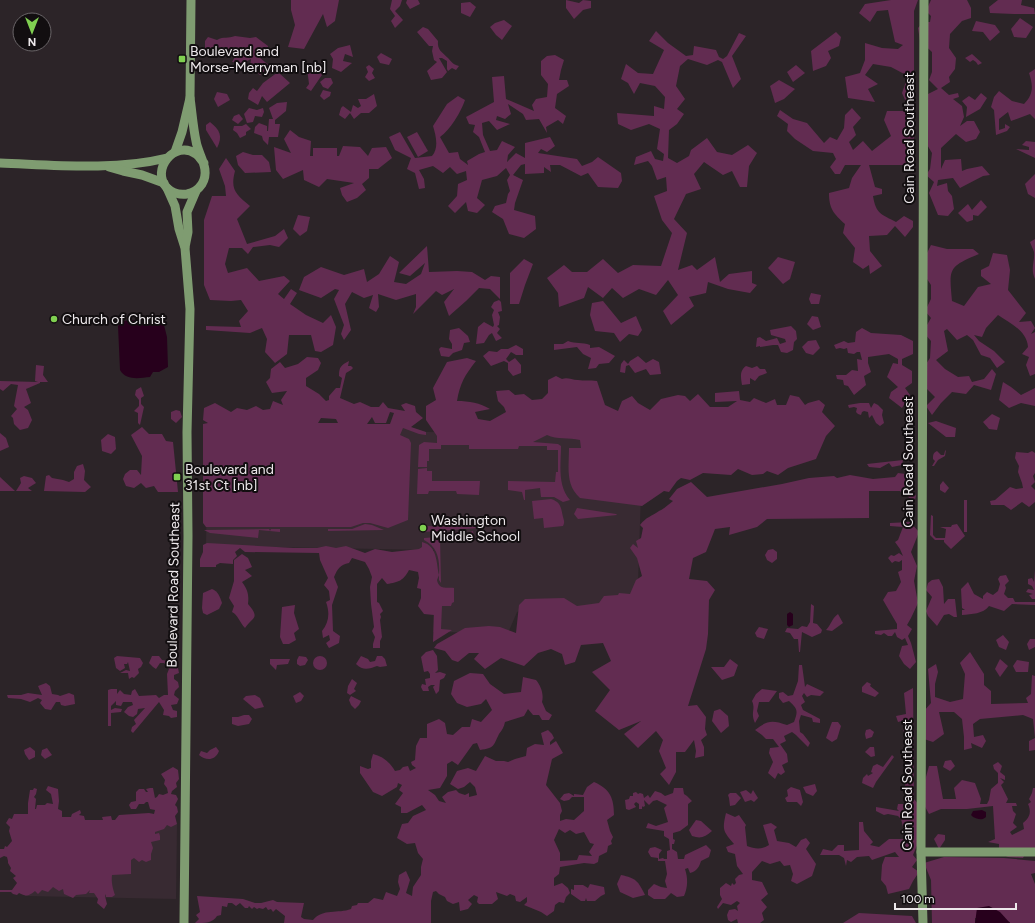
<svg xmlns="http://www.w3.org/2000/svg" width="1035" height="923" font-family="Figtree,sans-serif">
  <style>
    .built { fill: #382a32 }
    .green { fill: #622c51; fill-rule: evenodd }
    .water { fill: #27001c }
    .lines { fill: none; stroke-linecap: round; stroke-linejoin: round }
    .secondary { stroke: #7f9c71; stroke-width: 9 }
    .poi-dot { fill: #80d051; stroke: #120e10; stroke-width: 1.5 }
    .labels { text-anchor: middle; stroke-width: 4; stroke-linejoin: round; paint-order: stroke }
    .poi-label { font-size: 14px; fill: #ede8eb; stroke: #120e10; text-anchor: start }
    .street-label { font-size: 14px; fill: #ede8eb; stroke: #120e10 }
  </style>
  <rect width="100%" height="100%" fill="#2c2428"/>
  <g class="built">
    <path d="M208 421 403 425 425 432 643 434 638 583 641 599 577 608 537 602 517 612 508 633 433 632 434 550 206 546Z"/>
    <path d="M26 821 177 824 176 899 25 896Z"/>
  </g>
  <g class="green">
    <path d="M291 0H339L335 21 327 27 323 14 304 49 288 47 295 25 291 10Z"/>
    <path d="M392 0H402L400 6 395 11 403 20 395 28 391 21 395 16 390 9Z"/>
    <path d="M407 0H418L420 4 410 9 406 3Z"/>
    <path d="M566 0 579 3 583 0 591 1V8L583 10 574 19 566 8Z"/>
    <path d="M891 0H918L914 11V97L906 102 902 93 908 76 891 67 873 64 865 75 878 84 868 89 875 102 848 98 845 77 860 73 865 60V43L882 48 898 49 903 45 895 42 888 10 877 11 870 22 859 13 865 4Z"/>
    <path d="M931 0H967L971 8V18L962 21 950 34 949 48 956 58 955 69 949 77 950 82 941 88 949 95 958 93 959 97 953 99 962 106 964 117 960 126 967 121H974L980 132 976 139 966 142 956 134 941 148V169L945 160 961 159 962 171 967 169 982 166 990 175 983 176 960 188 953 178 938 180 937 186 947 183 948 191 952 196 954 209 948 216 938 215 929 193 934 182 926 175 930 169 932 153 920 133 924 96 938 89 929 80 932 72V52L920 41 918 28 923 22H930L931 16 926 11Z"/>
    <path d="M998 0H1022L1021 5 1034 8 1035 14H1014L990 13 989 7Z"/>
    <path d="M470 2 476 7 470 17 461 13V3Z"/>
    <path d="M1020 18 1033 27 1026 38 1014 37 1011 29Z"/>
    <path d="M504 20 512 26 502 40 496 35 490 27 495 23Z"/>
    <path d="M976 21 995 25 1000 32 990 41 983 32 972 31Z"/>
    <path d="M423 27 428 29 438 41C437 50 442 52 448 58 452 62 452 64 459 66L456 70 452 68 448 71 447 69V61L442 58H439L447 72 442 78 431 80 427 71 437 62 434 60 432 51 433 46H429L417 32Z"/>
    <path d="M656 31 668 43 686 56 693 55 694 46 716 50 719 57 723 59 727 56 739 33 746 36 732 56 741 79 733 88 722 62 718 60 707 65 688 59 680 66 676 86 685 99 677 109 684 114 677 124 669 130 668 158 677 163 689 156 691 150 707 138 717 152 732 155 748 145 757 153 749 166 747 187H740L732 171 723 175 704 162 694 174 701 189 686 194 674 219 687 233 678 270 692 265 697 270 715 257 720 282 729 274 752 271V283L757 285 750 293 728 289 708 282 706 293 689 297 694 306 671 325 663 311 678 295 668 280 656 295 639 289 623 298 612 288 603 298 588 287 584 298 559 307 558 293 547 278 564 265 572 272H587L603 259 618 273 633 265 661 266 672 233 662 220 654 196 667 191 666 177 657 180 652 166 648 161 634 165 636 157 651 151 655 159 663 161 664 154 657 149 660 129 649 124 631 130 618 124 617 113 654 116V106L664 109 665 97 655 86 640 83 634 94 628 83 621 79 626 64 638 73 653 74 664 50 649 41Z"/>
    <path d="M836 32 841 37 839 46 828 51 831 58 826 66 813 71 811 51Z"/>
    <path d="M235 36 250 38 256 37 268 46V56L260 58 270 66 260 75 250 67 251 59 243 63 232 62 238 52 237 48 220 51 214 47 205 51V41L208 37 217 40C224 36 228 39 235 36Z"/>
    <path d="M350 45 353 57 345 54 343 61 352 63 341 72 332 68 333 59 330 54 338 48Z"/>
    <path d="M381 53 392 59 389 65 380 63 377 57Z"/>
    <path d="M972 54 982 63 978 65 976 62 973 60 970 62 965 58Z"/>
    <path d="M555 55 564 60 561 70 559 80H567L569 86 557 94 555 108 566 116 563 124 558 120 546 127 547 133 539 119 526 120 523 114 508 104 511 114 505 119 497 116 496 120 510 124 497 130 489 121 482 123 483 135 490 151 497 150 502 141 515 147 508 155 507 162 516 153 525 158V143L550 137 555 146 547 152 541 149 538 153 577 159 582 166 592 162 598 157 621 173 622 181 618 188 598 187 588 173 581 176 560 165H550L551 172 544 167V173L525 174V164L521 165 513 175 523 180 515 203 514 210 535 216 536 229 524 238 509 234 503 219 492 212 495 206 506 203 508 194 510 191 507 180 510 175 506 168 497 176 482 180 477 198 485 205 477 213 468 211 466 202 455 213 448 206 457 196 458 184 467 180 466 171 457 174 450 167 443 173 433 166 419 170 424 179 425 188 419 189 415 173 407 169 411 158 395 150 389 137 400 132 415 158 432 156C439 148 436 136 433 126L447 104 458 96 465 100C461 112 450 130 440 137L449 153 458 152 460 159 468 165 467 161 479 154 485 152 479 137 473 132 475 125 469 124 466 117 494 102 492 77 504 76 506 99 534 111 532 105 536 99 547 97 548 84 541 75V61L547 56Z"/>
    <path d="M317 64 324 72 311 91 306 88 309 84 307 68Z"/>
    <path d="M369 65 374 69 372 73 375 78 369 81 365 77 368 72 366 67Z"/>
    <path d="M796 65 805 73 793 82 787 72Z"/>
    <path d="M1035 69V119L1030 114 1011 121 1008 112 999 119V130L1005 128V124L1010 127 1007 131 996 135 994 110 991 107 994 97 999 91 1012 101 1024 104C1034 94 1033 85 1029 73Z"/>
    <path d="M278 72 290 83 267 102 262 96 258 105 248 99 249 93 253 88 257 91 263 83Z"/>
    <path d="M325 78H331L333 83 328 89 323 87 320 82Z"/>
    <path d="M779 80 795 89 784 99 775 103 770 86Z"/>
    <path d="M323 90 331 92 330 96 324 100 320 96Z"/>
    <path d="M217 92 227 94 230 100 218 107 214 99Z"/>
    <path d="M981 93 987 98 980 109 966 117 967 107 962 101 969 96 975 100Z"/>
    <path d="M374 94 377 106 369 113H361L354 119 350 113 345 119 339 115 341 108 343 106 351 112 353 105 358 108 361 106 358 99H366Z"/>
    <path d="M287 102 286 111 275 120V124H280L278 137H269L268 145 263 140 262 136 254 133 255 127 259 123 267 126V131H268L269 119H273L269 108 277 103Z"/>
    <path d="M249 108 257 110 263 108 264 112 262 117 255 116 253 122 247 123 244 114Z"/>
    <path d="M852 108 861 118 853 127 856 135 849 142 853 150 863 141 872 151 891 136 884 120 887 111H911L914 113V165H869L875 187 882 189V194L873 196C876 214 881 214 896 222L904 216 913 221V227L905 237 895 226 887 235 869 236 870 251 882 266 870 274 869 265 863 269 853 262 855 248 843 233 845 224C834 214 829 209 829 193L849 188 852 178 861 165H845L840 174H835L830 167 836 159 833 153 813 151 795 139 787 131 788 124 777 116 780 110 793 119 807 123 824 143 830 137 837 140 844 128 845 115Z"/>
    <path d="M239 114 243 119 238 124 232 120 234 116Z"/>
    <path d="M210 122C220 130 223 136 217 148L206 130V125Z"/>
    <path d="M246 124 251 129 246 132V135L240 138 237 133 233 130 234 126H242Z"/>
    <path d="M290 130 299 137 311 141 310 156H313V148H337V156H339L343 146 360 147 368 156 372 148 386 147 392 158 378 169H369V178L362 184 366 190 357 198 347 202 342 195 340 188 354 183 327 179 319 187 304 180 303 170 283 179 276 170 274 147 291 153 284 139Z"/>
    <path d="M417 132 428 151 418 157 407 137Z"/>
    <path d="M1026 141 1035 142V158L1016 149 1029 150V147L1022 145Z"/>
    <path d="M243 152 253 155H262L269 162 271 172 245 173 238 165 236 156Z"/>
    <path d="M226 158 235 171C230 190 236 194 250 206L237 219 247 244 275 236 284 229 288 238 279 247 270 245 253 247 248 254 242 248H229L225 264 228 273 247 268 259 281 284 276 290 281 278 294 284 299 291 289 297 293 290 304 306 315 323 323 331 315 336 327 333 345 321 352 315 351 311 335H289L287 354 275 363 265 352 267 339 262 328 250 333 206 330V326L241 327 239 321 248 311 241 300 231 301 210 300 204 285V220L212 196H226L225 186 219 169Z"/>
    <path d="M1035 174V198L1028 194 1025 184Z"/>
    <path d="M981 200 987 207 978 216 973 215V220L967 222 958 213 968 204 972 210Z"/>
    <path d="M298 215 310 217 307 231 300 236 293 229Z"/>
    <path d="M1035 239V279C1030 268 1035 262 1034 252 1033 249 1031 245 1030 242Z"/>
    <path d="M931 245 947 249H973L979 254C948 267 949 268 952 301L964 306 978 287 991 284 981 276V270L989 266 993 253 1007 255 1010 270 1008 290 1026 313 1019 322 1031 321 1035 328 1031 334 1035 332V374L1030 376 1026 365 1029 357 1022 354 1028 347C1027 331 1010 323 998 315L986 328 982 337 974 335 979 341 994 351 1005 362 997 368 990 358 981 355 973 340 967 335 957 340 947 329 944 331 948 351 936 360 945 369 958 377 969 376 972 382 984 379 992 369 996 374 991 390 974 385 966 394 952 392 941 403 932 415 926 406 935 397 927 389 924 367 930 358 931 341 923 332 931 318 925 311 931 299V285L925 276 924 259Z"/>
    <path d="M427 246 429 272 457 271 472 272 485 280 491 276 500 277V299L490 289 479 288 466 301 449 316 444 302 454 289 442 295 436 291 413 314 416 307V294L396 300 378 294 379 307 376 312 369 308 373 295 364 298 352 292 345 304 351 330 344 340 341 334 344 325 334 299 339 290 335 289 321 298 299 290 304 277 321 267 344 275 364 269 367 282 379 274 390 256 399 262 394 282 406 284 421 274 425 263 410 276 399 273Z"/>
    <path d="M778 257 795 262 790 279 783 284 768 268Z"/>
    <path d="M524 259 533 264 525 285 519 304H510V273Z"/>
    <path d="M811 293 821 295 819 304H811L809 299Z"/>
    <path d="M499 300 501 302 502 311 498 312 500 317 499 325 497 326 500 329 497 333 502 338 496 341 492 333 489 335 484 343 476 344 478 327 484 322 493 327 494 325 492 315 494 310 491 307 494 302Z"/>
    <path d="M603 301 621 323 636 316 642 330 638 336 629 334 620 342 614 333 595 331 590 315 592 303Z"/>
    <path d="M812 316 818 317 821 327 813 330 807 324Z"/>
    <path d="M791 326 796 331 797 339 794 342 793 350 787 353 781 352 778 345H773L760 347V346L756 347 757 338 760 337 766 341 777 338 780 344 786 342 785 339 771 335 770 330Z"/>
    <path d="M459 328 468 336 470 342 464 343 462 350 453 353 449 357 441 356 439 349 441 347 452 349V344L449 339 450 330Z"/>
    <path d="M862 328 871 333 901 335 913 341V354L902 359V365L912 371V383L905 388 910 395 902 408 889 398 891 392 898 387 887 377 893 363 898 364V359L889 354 868 357V363L871 372 864 376 866 385 854 395 848 386 844 385 843 380 837 379 836 375H846L852 370 858 371 857 359 862 360 860 352H857L854 354 848 353 847 348 844 349 840 348 836 349 834 345 844 341 848 343 855 342 856 332Z"/>
    <path d="M816 340 820 348 813 355 806 353 802 347 808 341Z"/>
    <path d="M568 341C576 344 582 342 590 345V348L599 347 615 356 609 363 599 364 596 368 588 369 591 358 583 354 577 347 554 350V344H563Z"/>
    <path d="M516 345 523 349V355H516L511 352 506 359 509 362 515 358 521 365V373L513 376 508 370V363L504 361 491 366 483 356 489 351 497 352 501 349H508Z"/>
    <path d="M638 356 646 363 653 359 659 362 661 374 650 375 646 369 635 373 629 365 626 366 625 373 620 372 621 364 624 360 628 364 630 361Z"/>
    <path d="M307 357 318 358 321 363 318 370 306 378V386L319 394 326 401 329 400V396L336 388H340L342 378 339 376C339 367 341 365 349 361L348 366H351L353 368 351 370 346 373 340 398 354 404 360 402 371 407H379L383 402 388 408 405 411 401 405 406 403 415 406 416 412 423 418 411 427 426 432V435L419 434 403 428 400 435 409 439 411 443 408 520 388 528 370 523H363L351 527H206L203 523V424L208 423 203 420 204 408 215 403 231 412 237 408 247 410 256 406 263 410 270 409 273 401 283 405 281 400 287 391 272 393 266 382 270 378 271 369 280 362 285 368 298 364ZM390 412 394 413 390 424H367L372 417 375 423H386ZM321 418 336 419 338 423H318Z"/>
    <path d="M467 358 476 361C465 375 460 383 457 401 469 401 480 403 490 409L475 412 478 419 490 421 506 412 504 407 498 401 496 391 509 390 515 395 524 394 532 400 542 399 548 393V380L556 376 562 379C568 377 571 380 578 380 584 381 590 380 597 381L605 405 618 411 622 401 632 396 638 403 650 410 661 399 678 395 685 396 690 401 698 394 710 407H728L737 401 715 402V393L739 391 740 400 750 402 754 398 766 403 775 399 777 405H786L790 395 799 397 805 405 808 403 819 400 825 405 822 412 835 426 826 436 816 459 788 468 778 475 767 471 763 474 752 475 738 469 731 475 703 473 690 480 681 478 677 481 669 492 664 491 642 506 580 498C565 485 569 466 569 448H581L580 440C569 437 557 440 547 435L533 442 558 444 561 446C561 464 557 485 570 500L563 502 554 497H541L540 488 525 490V500H524L522 492 508 490V481L555 482 556 472H558V450H547V446H519L518 449H469V445H441V449H429V461H427V467H418L419 445 424 442 437 443V436L426 420V406L436 400 433 388 447 362Z"/>
    <path d="M36 365 44 366 43 375 48 382H40V383L26 389 31 403 24 407 28 410 32 420 28 428 20 430 14 424 13 418 11 416 17 409 14 406 18 385 11 384 3 391 0 389V381L38 382 35 381Z"/>
    <path d="M746 366 752 368 757 366 760 369H765L767 373 759 376 755 381 750 378V384L742 385C741 378 739 371 746 366Z"/>
    <path d="M1003 382 1011 387 1021 395 1035 388V406L1021 403 1009 408 999 400Z"/>
    <path d="M141 387 144 396 141 398V404L144 407 140 425 138 423V413L134 411 139 406V400L135 395 136 390Z"/>
    <path d="M860 403H869L871 408 874 403 878 405 883 410 882 415 884 423 880 426 876 423 872 415 869 418 868 412 864 411 862 412 861 415 858 414 856 412 857 408 854 407 849 408 848 405Z"/>
    <path d="M176 410 180 411 182 417 176 423 171 419V412Z"/>
    <path d="M992 414 1000 418 997 430 989 429 983 422Z"/>
    <path d="M936 421 956 428 955 437H946L928 423Z"/>
    <path d="M142 427 149 434H162L166 441 173 442 178 492H158L154 486 146 488 141 483 134 488 126 486 123 479 125 474 130 470H137L141 475 142 456 131 435Z"/>
    <path d="M0 433 6 438 9 447 0 451Z"/>
    <path d="M108 434 115 437 116 449 111 454 102 451 101 440Z"/>
    <path d="M946 450 945 456 938 460 934 466H932L935 461 933 459C933 455 933 453 937 451L941 455H944L945 451Z"/>
    <path d="M1032 451 1035 453V473L1033 476 1035 482 1031 486 1035 490V502L1029 507 1022 502 1011 510 1004 505H991L990 501 995 500 1010 487 1016 489 1023 488 1022 483 1018 472 1019 466 1015 458 1016 452 1028 453Z"/>
    <path d="M903 460 902 465 892 467 889 463 880 468 869 467 867 464Z"/>
    <path d="M83 464 85 471 84 480 91 487 85 492 44 491 46 476 49 475 52 478 63 480 69 482 74 479V472L77 466Z"/>
    <path d="M427 468V471H432V481H480L479 495 457 494 456 491H429L428 494H417L418 469Z"/>
    <path d="M898 473 906 474 910 480V486L916 496 915 500 909 498 906 493H902L900 491H869V518L767 519 757 527 729 535 730 527 715 529 706 552 693 558 689 579 707 581 715 590 709 600 708 634 706 649 688 706 697 705 706 717 705 729 707 735 701 740 704 747V756L695 758 696 751 694 740 685 752H676V772L669 785 660 774 666 768 659 751 663 740 656 731 638 748 624 734 641 721 619 730 595 711 610 690 592 672 611 661 603 643 581 645 575 662 565 665 562 654 551 649 538 653 524 666 501 658 485 669 474 659 479 653H469L458 662 452 660 445 651 434 648 437 644 465 628 489 626 500 627 516 633 519 605 525 599 564 598 577 606 599 603 604 596 618 595 619 593 630 594 636 580 642 576 637 558 630 548 633 544 638 548 636 541 641 538 643 528 640 525C646 517 652 516 659 511 664 509 669 504 673 501L669 499 677 489 691 482 707 497 782 484 809 478 834 476 837 478 850 475 873 479 895 477Z"/>
    <path d="M24 476 32 478 36 483 28 488 32 491H16L21 483 20 478Z"/>
    <path d="M0 477 15 491H0Z"/>
    <path d="M943 481 949 488 945 493 940 490V485Z"/>
    <path d="M551 499C561 502 561 508 563 517 564 521 565 522 563 526L544 528 543 518 534 519 532 501Z"/>
    <rect x="964" y="500" width="3" height="32"/>
    <path d="M577 508 616 514 617 515 578 519 574 514Z"/>
    <path d="M931 515 933 516V535L936 538H945L946 529 940 527H951L952 525 957 524 965 536 951 549 944 542V540H935L930 535Z"/>
    <path d="M910 522 919 532 911 552 917 566 914 581 918 603 911 618 907 625 912 629 908 636 911 643 916 662 910 669 904 664 899 656 902 646 908 645 905 638 902 640 897 637 895 632 892 636H888L884 633 881 635 875 634V631L897 629V624L883 600 888 592 896 591 901 582 898 572 902 570V560L899 562 895 561 892 563 888 558 891 555 894 556 899 553 903 556 900 549 895 542 898 540 903 527 890 526V523Z"/>
    <path d="M365 524 372 525 384 530 328 531V529H352Z"/>
    <path d="M420 526 479 527V528L423 532Z"/>
    <path d="M269 529 270 531 271 529H280V532L259 530 258 538 210 533 204 530Z"/>
    <path d="M473 531 474 537H440L441 583 439 580V575L437 580C439 590 446 587 454 588V602L452 603 451 606H442L441 629 452 630 433 642 434 615 424 614 418 606 421 598V589L417 588 419 578 418 572 409 570C403 581 399 582 387 584L382 578 377 584V602L379 603 383 611 380 614 381 617 380 620 382 637 380 641V648H373V644L375 637 372 631 374 627 371 604 370 587 372 577 369 569 365 562 352 558 349 563C340 565 338 568 334 577L338 587 332 605 333 631 340 636 339 643 329 648 326 643 330 640 329 635 323 638 322 631C329 622 330 613 326 602L330 600 329 591 324 585 328 578 320 560 319 553 245 552 240 548 235 552 237 556 233 560V564L220 563 216 565V567H200V559L203 552V545L207 543 294 548H317L326 546 336 548 346 546 365 553 375 549 392 552 419 549 422 547V542C438 546 436 563 439 575 440 560 438 547 424 540V538L437 537V534L459 532 460 535 470 534V532Z"/>
    <path d="M773 549 777 552V559L772 563 767 560 765 555 768 550Z"/>
    <path d="M242 554 248 558 252 567 245 570 252 576 242 582C248 590 249 595 248 604 261 619 252 617 245 628 240 623 238 615 232 612L234 606 229 598 234 581V560Z"/>
    <path d="M1035 570V599H1032L1029 595 1033 594 1026 592 1028 589 1034 590 1032 586 1028 584V579L1032 578 1034 582Z"/>
    <path d="M1006 575 1009 581 1005 585 1006 588 1004 594 1008 598H1013L1015 602H1035V605L1012 604 1004 611 989 606C983 614 972 614 962 615V610H965L962 608 961 589 968 582 974 594 983 599V596L987 592 993 595 998 591 1000 584 998 579 1000 576Z"/>
    <path d="M939 579 943 587 944 604 948 599H955L957 617H954L949 614 944 615 937 626 928 616 926 611 932 597 926 590 928 583 932 580Z"/>
    <path d="M212 589C218 591 220 597 222 603L219 609 207 615 203 613 202 608 203 593Z"/>
    <path d="M811 604 814 606 813 623 817 624 822 630 821 633 812 637 802 632 800 652H799L798 639H794L790 633 785 632 787 628 798 629 802 626 807 627 810 622Z"/>
    <path d="M295 605 294 613 299 629 294 633 296 640 289 644H283L280 637 282 607Z"/>
    <path d="M838 614 843 623 832 631 826 630C831 625 832 618 838 614Z"/>
    <path d="M759 627 768 629 764 639 757 637 755 633Z"/>
    <path d="M1003 635 1009 642 1006 650 999 647 996 640Z"/>
    <path d="M1030 639H1035V647L1029 650 1027 644Z"/>
    <path d="M433 650 437 656 438 670 435 673 440 672 446 674 444 678 440 680 439 691 436 694 433 687 435 685H431L428 687 429 691H423L421 687 422 684 426 685 425 679 430 678V674L428 671 424 672 421 657 426 652Z"/>
    <path d="M970 652 984 674V685L991 691V704L1028 703 1026 698 1031 694 1032 675 1035 676V750L1029 751V741L1035 738 1033 719 1023 715 980 719 973 724 974 737 983 735 986 741 982 748 971 743 972 748 964 750V737L962 719 954 712H939L944 734 933 742 924 739V711L931 703 928 669 936 664 938 672 935 684V697L950 702 963 699 965 674 960 663Z"/>
    <path d="M117 656 140 658 143 663 141 667 138 669 139 673 134 678 132 677 129 679 128 673H120L126 670 130 671 128 662 127 664H124L125 668 120 671 116 668 114 658Z"/>
    <path d="M152 656H159L162 660 169 661 173 666 178 668 179 673 174 675V679L178 682 179 687 175 691 174 695 179 699 177 704 171 705 173 710 177 711V717L171 718 169 716 163 715 164 710 159 702 133 733 131 731 132 727 136 724 134 720 145 708 138 709 137 714 133 717 129 716 124 712 128 707 133 705 132 702H123L121 706 116 705V701L111 706V710L115 708 122 709 121 712 111 713V726H108V690L111 689H117V694L120 690 124 694 131 695 132 691 135 689 139 696 156 695 159 698 164 695H168L167 674 169 669 164 663H160L156 669 153 667 149 663Z"/>
    <path d="M299 656 306 657 308 660 305 665 300 666 297 664V660Z"/>
    <path d="M361 656 368 659 370 662 375 661 377 656H382L385 659 387 666 380 667 377 666C369 669 363 671 356 664Z"/>
    <circle cx="320" cy="663" r="7"/>
    <path d="M270 659H290L288 664 277 665 276 670 270 664Z"/>
    <path d="M730 659 738 665 734 676 722 680 711 667H724Z"/>
    <path d="M1000 659 1008 666 1000 677 995 669Z"/>
    <path d="M1017 660 1029 662 1028 672H1016L1013 666Z"/>
    <path d="M799 665H802L805 687 807 684 824 692 820 696 811 695 807 697 804 693 802 696 805 702 801 705 803 710 820 719V723L813 722 812 718 801 715 799 721 800 732 803 734 810 743 808 747 796 735 792 732 784 736 786 741 780 744 787 754 788 762 782 765 785 772 781 775 778 773 775 779 768 773 773 762 769 753 770 748 779 747 773 739H766L762 735 755 730C768 720 772 720 787 725L794 722C798 711 798 709 789 701L783 703 779 698V693L783 692 788 696 793 695 798 681Z"/>
    <path d="M470 673 483 674 490 684 504 694 521 692 523 677 536 680C541 686 544 694 542 702L546 711 552 715 549 720H542L539 715H533L528 709 524 716 505 722C504 727 502 730 499 734 493 746 495 748 480 750L477 743 473 744 458 765 452 761 447 764V776L440 788 428 790 435 795 439 801 446 803 442 797 448 792 456 790 459 793 465 795 469 793V797L477 795 475 787 470 782 464 787 458 789 450 784 457 771 468 768 476 771 485 756 496 761H504L508 762 515 759 526 756 527 748 535 744 544 745 541 733 548 730 552 734 554 738 550 742V745L556 741 563 753 552 759 546 785 560 803 562 811 560 815V821L566 819 574 820 584 811V797H572L569 800 564 801 560 799 564 794 569 793 574 796V794L583 795 587 787 594 782C610 789 614 798 614 815L607 820 610 831 613 837 611 841 612 844 608 846 607 852 599 856 598 862 594 864 584 863 560 867 559 874 554 878V886L562 883 568 888 570 893 566 897 564 903 559 902 555 905 554 911 547 916 541 912 524 905 527 902V897L520 902 516 901 515 896 510 894 507 896 496 892 498 899 492 904H479L477 902 478 897 474 895 468 900 472 904 468 909 460 911 459 902 453 904 447 901 445 897 439 894 436 891 433 892 431 901V923H284L285 916 276 909 273 912 271 909 268 910 266 907 263 909 259 908 257 909 254 907 252 909 249 906 248 908H245L240 903 236 906 232 903H228L227 907 222 906 221 915 217 916C213 923 205 923 195 923L199 919 196 915 200 912 197 896 243 899 255 903H261L273 900 277 902 304 903 301 917 304 919 313 920C323 908 338 914 351 909L352 906 357 905 358 903H368L374 898 383 900 386 892 397 896 400 889 398 882 399 875 406 871 410 880 406 893 412 896 413 887 421 875V867L423 859 418 853 415 843 407 844 397 838 402 824 408 823 413 816 426 810 422 805 407 813H401V807L395 804 403 793 399 790 402 785 398 783 397 787 382 796 373 792 360 773V766L368 769 371 768V761L373 754C382 756 390 762 395 771L400 770 403 767 408 766 410 771 416 768 412 765 411 762 415 760 416 746 420 738H427V724L439 719 445 723 447 734 453 735 462 727H470L472 719 481 722 492 710 486 699 481 704 467 707 457 703 451 694 454 681ZM559 829 565 833 570 830 576 834 584 832 590 843 594 844 589 852 592 856 579 855 577 860 560 861V853L554 840Z"/>
    <path d="M352 679 357 683 354 689 356 691 350 695 347 693 348 686Z"/>
    <path d="M867 682 871 684 870 686 879 693 875 697 862 692V687Z"/>
    <path d="M46 683 50 686 52 694 58 695 60 696 69 693 74 695 75 704 65 706 61 705 60 702H56L51 710 45 709 40 703 42 700 38 698 30 702 21 699 8 698 7 695H21L28 693 42 695 38 686Z"/>
    <path d="M913 688 914 799 919 805 918 843 913 855 917 860 912 867 919 872 913 881 909 889 888 894 886 886 881 880 882 865 885 857H899L895 852 872 860 869 856 857 857 851 862 847 860 846 866 844 858 839 855H820L823 849 832 851 838 845H844V851L859 850V822H863L864 831 873 842 870 845 879 847 889 839H906L901 819 898 816 888 814 884 815 876 811V807L899 811 897 809 898 804H905V766L911 765V761L903 756 907 736 903 730 906 726 905 720 898 722 896 716 906 714 904 693Z"/>
    <path d="M762 689 777 691 769 702H759L757 711 759 716 755 723C750 712 756 710 752 701L756 694Z"/>
    <path d="M300 692 304 696 301 701 296 703 293 696Z"/>
    <path d="M255 695 260 698 264 707 255 709 243 699 246 696Z"/>
    <path d="M351 696 361 701 359 705 355 709 351 705 349 700Z"/>
    <path d="M720 709 728 716 729 726 721 733 712 721 714 711Z"/>
    <path d="M244 715H249L252 719 249 724 238 726 232 724V717H238Z"/>
    <path d="M832 722H838L841 726 837 739 832 742 826 738Z"/>
    <path d="M870 729 874 732 872 737 866 739 865 734 866 730Z"/>
    <path d="M30 747 35 751V757L29 760 25 754 24 750Z"/>
    <path d="M216 747 219 751C215 761 206 761 199 755L201 751 207 753 210 750Z"/>
    <path d="M870 747H874L875 756 871 757 865 752Z"/>
    <path d="M47 748 52 755 45 759 41 755 42 750Z"/>
    <path d="M892 755 894 757 876 782 873 788 862 783 863 778 867 774 868 776 873 773 871 772 873 766 877 764 883 767Z"/>
    <path d="M951 760 955 766 950 771 943 767 945 761Z"/>
    <path d="M998 762 1002 766 1000 772 1005 776V780L1000 778 1004 782 1001 785 1008 799 1006 803H1016L1017 806H1012L1013 811 1016 814 1013 823 1017 827 1010 832 1012 835 1024 829 1023 823C1029 818 1032 813 1028 804L1031 802 1029 799 1032 793 1033 788H1035V854L1028 848 1023 858 1008 857 999 853V844L988 842 995 839 993 806 967 809H941L929 814 923 803 924 784 929 766H937L943 799H956L954 788 962 780 975 783 981 799 980 804H987L989 800 991 789 998 783V773L994 769 993 765Z"/>
    <path d="M173 767 178 770 179 779 176 783 177 787 172 791 171 794 176 795 178 799 175 805 177 807 178 812 175 816 177 824 171 827 167 825 164 829 155 832V834L159 833 160 836V840L151 842 153 848 151 854V860L146 862 142 860 139 862 134 858 131 860V874L112 875C111 882 113 889 115 895L112 897H106V894L105 896 107 904 104 909 97 903 98 899 94 893H89L90 890 86 894 76 895 73 898 64 894 63 889 59 891 53 887 48 892 42 890 38 894 35 891C29 896 26 897 19 893L17 895 13 894 11 892H0V890H12L17 883 13 878 16 876 10 871 11 868 8 863V861L7 857 4 856 0 858V849H4L5 846 7 847 12 841 9 831 10 827 6 823 9 818 12 819 14 814H28V803L30 790H33L34 788 37 789 36 794 34 797 36 799 35 809H36L37 805H45L47 803 53 804 51 794 46 790 48 786 58 789 59 801 58 809 62 811V817H71L72 814 80 810 81 813 79 815 84 816 85 820H103L102 817 111 816 112 820H115L119 815 149 813 154 814 155 810 150 809 148 802H146L144 804H139L136 809H131L129 805 131 802 136 801V792L139 789H144L146 792H148L146 789 150 788H153L155 798 157 797 159 794 163 795 168 793 167 788 164 784 165 780 161 774Z"/>
    <path d="M815 784 817 791 813 796 806 793 803 787Z"/>
    <path d="M791 787 800 790 803 802 801 806 797 802H787L785 798 788 796 787 790Z"/>
    <path d="M674 788H683L684 794 687 796 692 801 688 804V825L680 831 673 833V839L675 840 674 844H672V849L677 852 678 859H684L685 855 706 845 711 850 709 857 701 861C699 867 697 871 690 873L688 868 685 869C688 878 688 887 684 896L677 897 671 893 665 899H654L648 895V890L654 884 661 887 667 888 665 881 667 874 665 861H658V858L651 857 648 852 650 848 655 847 662 850 659 854V859L663 858 664 859H667V851L670 850 669 839 664 836V831L646 828 648 823 656 826 668 822 664 808 667 805 657 800 653 801 649 805 644 800 645 806 643 807 642 806V809H639V804L636 802 634 804 636 807 629 810 626 809 625 800 629 799 630 796H633V793L636 792 638 794 640 793 643 794 644 798 648 795 650 798 655 791 661 793 665 796 673 793Z"/>
    <path d="M746 790 751 794 753 790 758 798 754 802 751 800 745 802 740 792Z"/>
    <path d="M730 793H736L741 798 735 805 730 806 729 798 728 795Z"/>
    <path d="M726 813 735 817 739 815 746 825 745 827 747 846C755 849 761 850 769 845L763 825 771 823 777 827 774 830 777 841 789 843 796 847 801 840 806 838 810 843 806 849 816 864 812 876 797 884 791 881 793 874 790 865 784 866 780 861 770 864 762 861 752 872V880L762 882 768 894 761 900 767 907 762 913 764 920 760 923H738L737 919 731 922 728 920 727 915 729 910 735 909 738 911 737 906 740 903 737 901 731 905 723 903 718 909 717 907 722 899 720 895V888L726 883 731 886 732 883 734 885 736 883 735 879 739 875 743 874 737 866 735 854 728 852 726 847 734 844C723 831 722 830 726 813Z"/>
    <path d="M696 820 701 821 712 831C705 837 701 839 692 836L689 830Z"/>
    <path d="M938 834 945 835V840L939 849 934 839Z"/>
    <path d="M944 857 1004 858 1035 861V873L1031 874 1035 884V923H1010V922L975 918V923H932L931 880 924 863Z"/>
    <path d="M621 875C636 878 638 881 645 895L633 898 620 892 617 884Z"/>
    <path d="M590 884 604 887 605 894 601 896 595 901H587L586 898 585 901H581L571 894V889L574 890V885H583L588 888Z"/>
    <path d="M859 913 912 916 916 923H843Z"/>
  </g>
  <g class="water">
    <path d="M131 320 156 323 164 325 167 337 168 367 159 372H153L150 377C140 378 126 381 120 370L118 326 122 321Z"/>
    <path d="M790 612 793 614V625L789 627 787 625V614Z"/>
    <path d="M982 810 986 812V817C982 821 977 819 973 817L971 815 973 811Z"/>
    <path d="M989 906 1000 912 1010 923H975L977 908Z"/>
  </g>
  <g class="lines">
    <g class="secondary">
      <path d="M190 98C192 112 193 127 196 141 198 155 211 169 202 184 198 190 193 193 187 194 180 195 172 193 167 188 150 170 175 139 196 154 199 156 201 160 204 163"/>
      <path d="M175 152 182 132 190 98 191 0"/>
      <path d="M0 163C54 165 114 171 167 158"/>
      <path d="M109 167 123 171 142 175 164 183"/>
      <path d="M167 188 175 206 179 229 185 248 190 309 187 432 188 536 184 923"/>
      <path d="M185 247 188 232 187 212 196 191"/>
      <path d="M921 852H1035"/>
      <path d="M923 923 921 852 924 0"/>
    </g>
  </g>
  <g class="poi-dot">
    <rect x="178" y="55" width="8" height="8" rx="2"/>
    <circle cx="54" cy="319" r="4"/>
    <rect x="173" y="473" width="8" height="8" rx="2"/>
    <circle cx="423" cy="528" r="4"/>
  </g>
  <g class="labels">
    <g class="poi-label">
      <text x="190" y="56">Boulevard and<tspan x="190" dy="16">Morse-Merryman [nb]</tspan></text>
      <text x="62" y="324">Church of Christ</text>
      <text x="185" y="474">Boulevard and<tspan x="185" dy="16">31st Ct [nb]</tspan></text>
      <text x="431" y="525">Washington<tspan x="431" dy="16">Middle School</tspan></text>
    </g>
    <g class="street-label">
      <text transform="translate(909 138) rotate(-90)" y="5">Cain Road Southeast</text>
      <text transform="translate(908 462) rotate(-90)" y="5">Cain Road Southeast</text>
      <text transform="translate(173 585) rotate(-89)" y="5">Boulevard Road Southeast</text>
      <text transform="translate(907 785) rotate(-90)" y="5">Cain Road Southeast</text>
    </g>
  </g>
  <g transform="translate(32 32) rotate(180)"><circle r="19" fill="#120e10" stroke="#6a6568"/>
  <path d="M0-3L7 15L0 10L-7 15Z" fill="#80d051"/>
  <text y="-6" font-size="11" font-weight="bold" text-anchor="middle" fill="#ede8eb">N</text>
  </g>
  <path d="M895 903v6h121v-6" fill="none" stroke="#ede8eb" stroke-width="2"/>
  <text x="901" y="903" font-size="12" fill="#ede8eb" stroke="#120e10" stroke-width="3" paint-order="stroke">100 m</text>
</svg>
